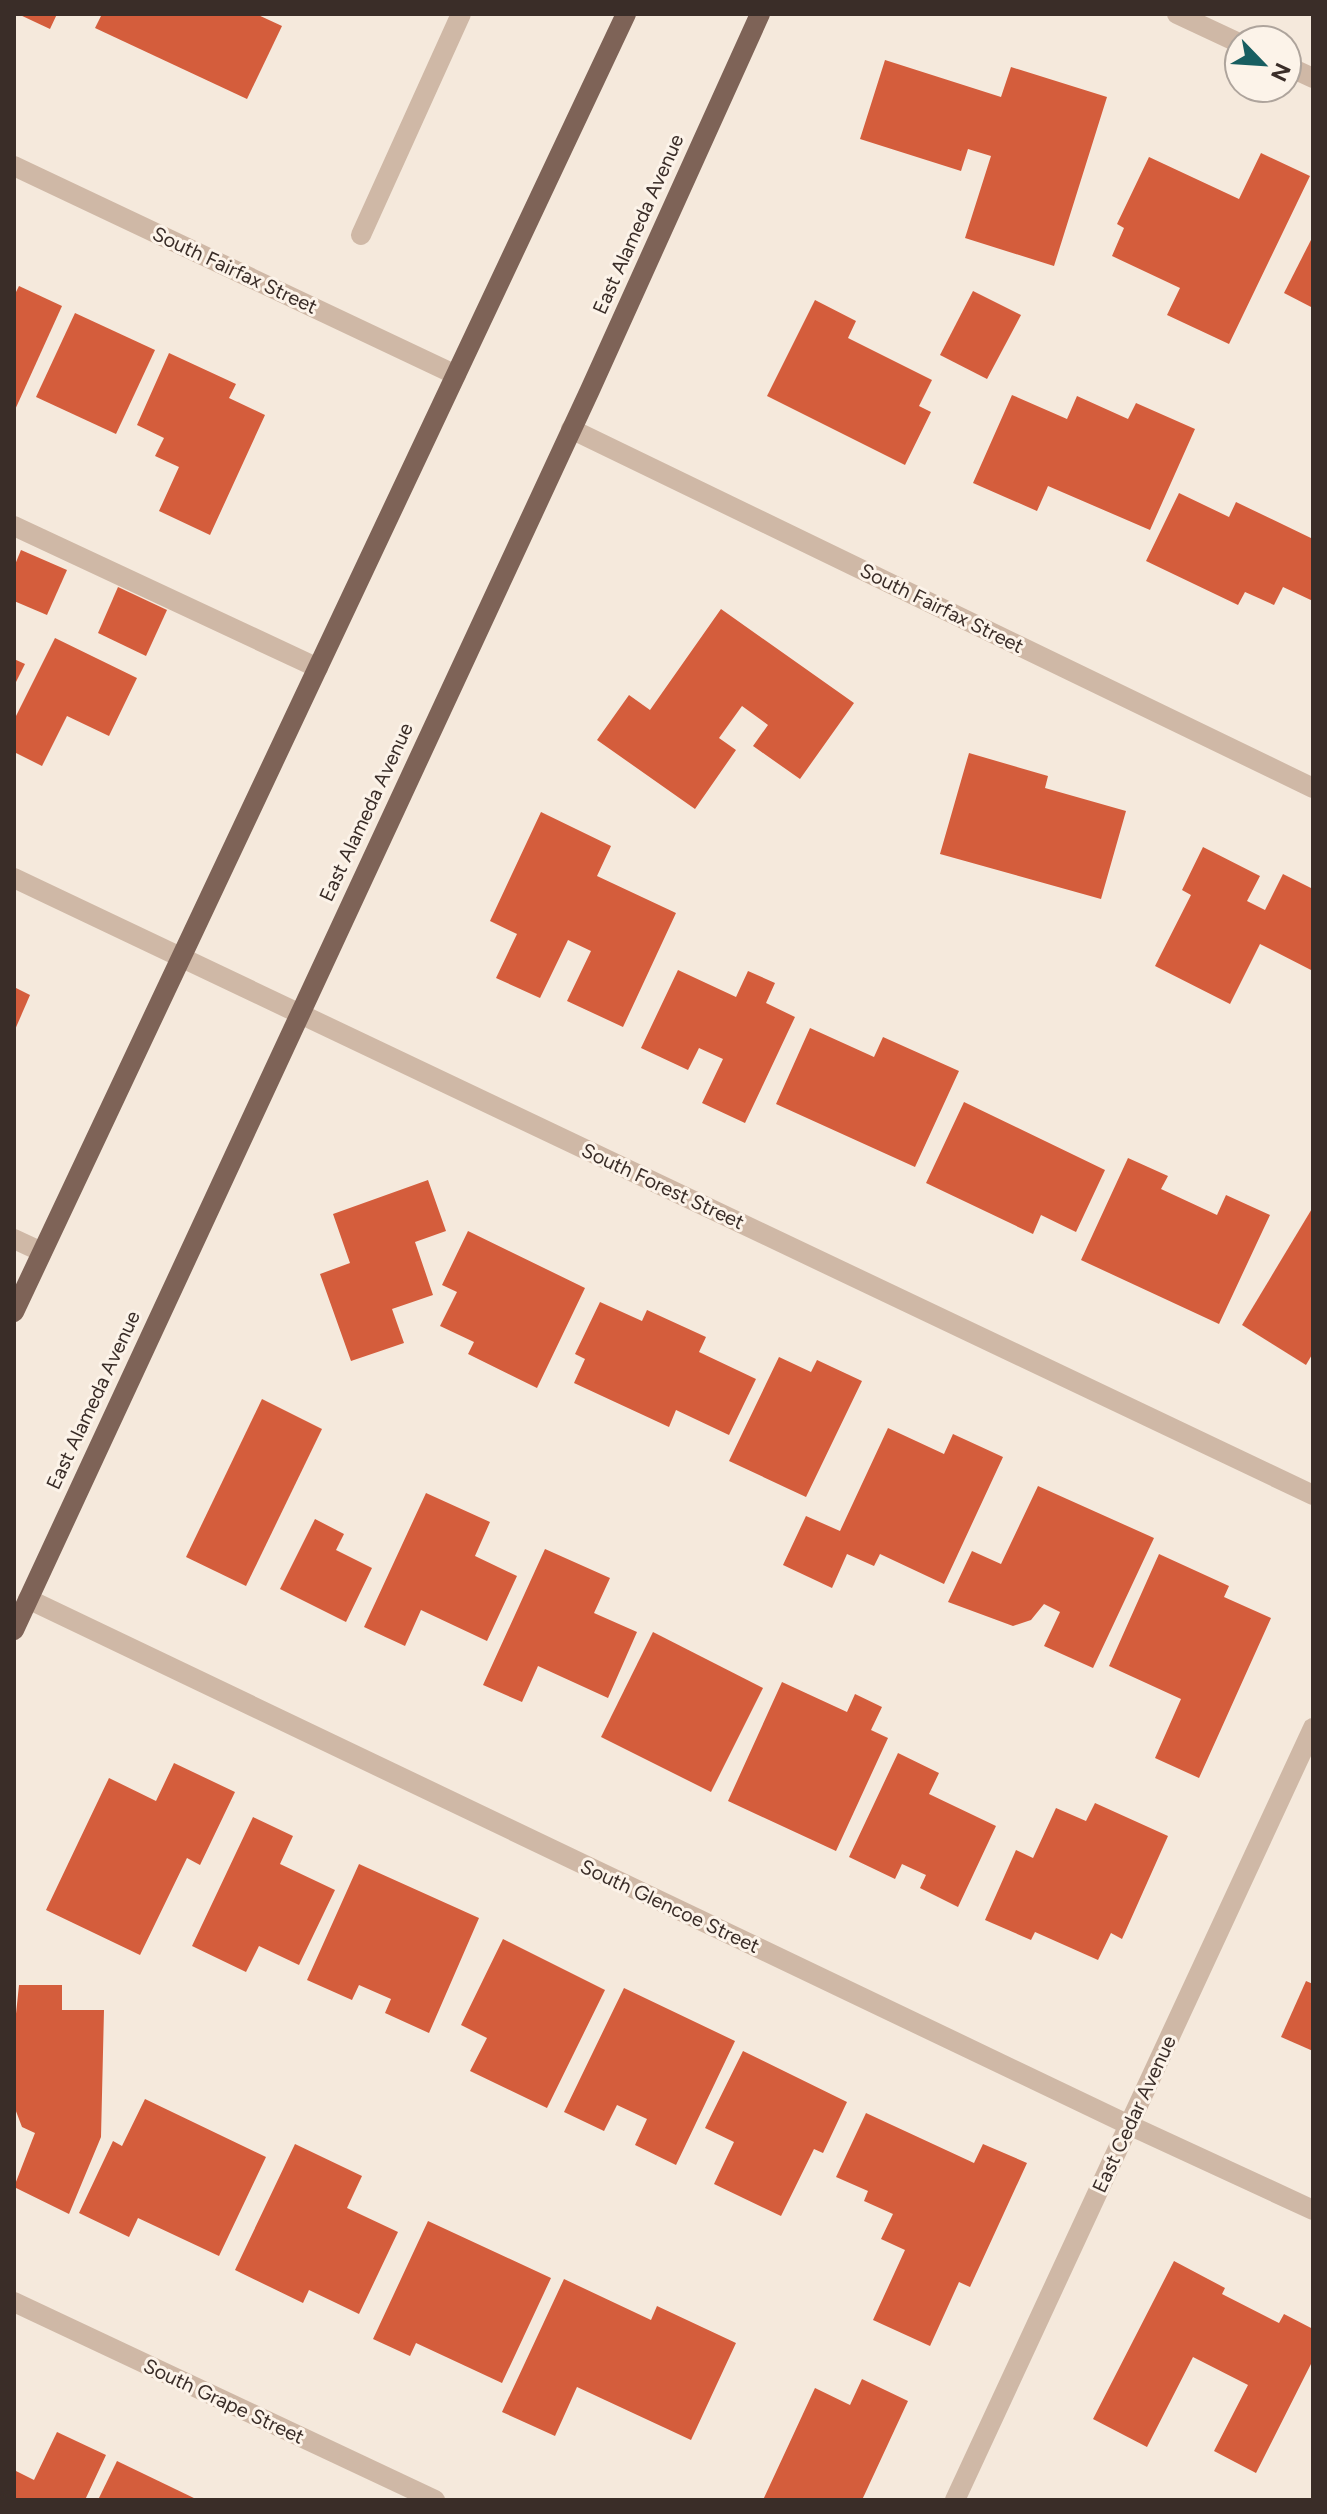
<svg xmlns="http://www.w3.org/2000/svg" width="1327" height="2514" font-family="Figtree,sans-serif">
  <style>
    .building { fill: #d45d3c }
    .lines { fill: none; stroke-linecap: round; stroke-linejoin: round }
    .minor { stroke: #cfb8a6; stroke-width: 20 }
    .major { stroke: #7e6357; stroke-width: 20 }
    .labels { text-anchor: middle; stroke-width: 6; stroke-linejoin: round; paint-order: stroke }
    .street-label { font-size: 20px; fill: #3a2d28; stroke: #fcf3e9 }
  </style>
  <rect width="100%" height="100%" fill="#f5e9dc"/>
  <g class="building">
    <path d="M18 14H57L50 29Z"/>
    <path d="M102 14H256L282 26 247 99 95 28Z"/>
    <path d="M885 60 1001 97 1011 67 1107 97 1054 266 965 238 991 156 968 149 961 171 860 139Z"/>
    <path d="M1261 153 1310 176 1229 344 1167 315 1180 288 1112 256 1124 228 1117 224 1149 157 1239 199Z"/>
    <path d="M1313 236V308L1284 293Z"/>
    <path d="M19 286 62 306 14 412V296Z"/>
    <path d="M973 291 1021 315 987 379 940 355Z"/>
    <path d="M815 300 856 321 848 338 932 380 919 406 931 412 905 465 767 396Z"/>
    <path d="M75 313 155 350 116 434 36 397Z"/>
    <path d="M169 353 236 384 229 398 265 415 210 535 159 511 179 467 155 456 164 438 137 425Z"/>
    <path d="M1012 395 1067 419 1077 396 1128 419 1136 403 1195 429 1150 530 1048 486 1037 511 973 483Z"/>
    <path d="M1179 493 1229 517 1236 502 1313 539V601L1283 587 1274 605 1245 592 1238 605 1146 561Z"/>
    <path d="M21 550 67 570 47 615 14 601V567Z"/>
    <path d="M118 587 167 610 146 656 98 633Z"/>
    <path d="M721 609 854 703 800 779 753 746 768 725 742 706 719 738 736 750 695 809 597 740 629 695 650 710Z"/>
    <path d="M55 638 137 678 109 736 67 716 42 766 14 752V720Z"/>
    <path d="M14 659 25 664 14 686Z"/>
    <path d="M969 753 1048 776 1045 788 1126 811 1101 899 940 854Z"/>
    <path d="M541 812 611 846 597 876 676 913 623 1027 567 1001 591 951 568 940 540 998 496 978 517 934 490 921Z"/>
    <path d="M1203 847 1260 876 1247 901 1265 910 1283 874 1313 889V971L1260 944 1230 1004 1155 966 1191 895 1182 890Z"/>
    <path d="M678 970 736 997 748 971 775 983 766 1003 795 1017 745 1123 702 1103 723 1059 699 1048 688 1070 641 1048Z"/>
    <path d="M14 987 30 995 14 1032Z"/>
    <path d="M810 1028 874 1057 883 1037 959 1071 915 1167 776 1104Z"/>
    <path d="M964 1102 1105 1170 1076 1232 1041 1215 1033 1234 926 1183Z"/>
    <path d="M1128 1158 1168 1176 1161 1189 1217 1215 1226 1195 1270 1215 1219 1324 1081 1260Z"/>
    <path d="M428 1180 446 1231 415 1242 433 1295 392 1309 404 1343 351 1361 320 1274 350 1263 333 1214Z"/>
    <path d="M1313 1207V1353L1306 1365 1242 1325Z"/>
    <path d="M468 1231 585 1288 537 1388 468 1354 474 1342 440 1326 457 1292 442 1285Z"/>
    <path d="M600 1302 642 1321 647 1310 706 1337 699 1352 756 1379 729 1435 676 1410 669 1427 574 1383 585 1359 575 1354Z"/>
    <path d="M779 1357 811 1372 817 1360 862 1381 806 1497 729 1461Z"/>
    <path d="M262 1399 322 1429 246 1586 186 1557Z"/>
    <path d="M888 1428 944 1454 953 1434 1003 1457 944 1584 880 1554 874 1566 847 1554 832 1588 783 1565 806 1516 840 1531Z"/>
    <path d="M1038 1486 1154 1538 1093 1668 1044 1646 1060 1612 1044 1604 1031 1620 1013 1626 948 1602 972 1551 1001 1564Z"/>
    <path d="M426 1493 490 1522 475 1556 517 1576 487 1641 421 1610 405 1646 364 1627Z"/>
    <path d="M315 1519 344 1534 336 1550 372 1568 346 1622 280 1589Z"/>
    <path d="M545 1549 610 1578 594 1613 637 1632 608 1698 538 1666 522 1702 483 1685Z"/>
    <path d="M1159 1554 1229 1586 1224 1597 1271 1618 1199 1778 1155 1758 1181 1699 1109 1666Z"/>
    <path d="M653 1632 763 1688 711 1792 601 1737Z"/>
    <path d="M782 1682 847 1712 855 1694 882 1707 871 1730 888 1738 836 1851 728 1801Z"/>
    <path d="M898 1753 939 1773 929 1794 996 1826 958 1907 920 1888 926 1875 902 1864 895 1879 849 1857Z"/>
    <path d="M174 1763 235 1792 200 1865 187 1858 140 1955 46 1910 109 1778 156 1801Z"/>
    <path d="M1095 1803 1168 1836 1122 1939 1111 1933 1098 1960 1035 1932 1031 1940 985 1920 1016 1850 1033 1858 1056 1808 1086 1821Z"/>
    <path d="M253 1817 293 1836 280 1864 335 1890 299 1965 259 1946 246 1972 192 1946Z"/>
    <path d="M359 1864 479 1918 429 2033 385 2013 391 1999 359 1985 352 2000 307 1980Z"/>
    <path d="M503 1939 605 1990 547 2108 470 2071 487 2038 461 2025Z"/>
    <path d="M1306 1981 1313 1984V2051L1281 2037Z"/>
    <path d="M19 1985H62V2010H104L101 2137 69 2214 14 2187 35 2133 22 2127 14 2106V2033Z"/>
    <path d="M624 1988 735 2041 676 2165 635 2145 647 2119 617 2105 604 2131 564 2112Z"/>
    <path d="M743 2051 847 2102 823 2153 814 2149 781 2216 714 2184 734 2142 705 2128Z"/>
    <path d="M145 2099 266 2157 219 2256 138 2218 129 2237 79 2213 113 2141 122 2146Z"/>
    <path d="M866 2113 974 2163 983 2144 1027 2163 970 2287 959 2282 930 2346 873 2320 905 2250 881 2239 893 2214 864 2201 868 2191 836 2177Z"/>
    <path d="M295 2144 362 2176 347 2208 398 2232 359 2314 309 2290 303 2303 235 2270Z"/>
    <path d="M428 2221 551 2278 502 2383 416 2343 410 2356 373 2339Z"/>
    <path d="M1174 2261 1225 2288 1222 2294 1279 2323 1284 2314 1313 2329V2360L1256 2473 1214 2451 1248 2385 1193 2357 1147 2447 1093 2419Z"/>
    <path d="M564 2279 651 2320 657 2306 736 2343 691 2440 577 2387 555 2436 502 2412Z"/>
    <path d="M862 2379 908 2401 862 2500H763L815 2388 850 2405Z"/>
    <path d="M57 2432 106 2455 85 2500H14V2470L34 2480Z"/>
    <path d="M117 2461 198 2500H98Z"/>
  </g>
  <g class="lines">
    <g class="minor">
      <path d="M1177 14 1239 43"/>
      <path d="M1287 66 1313 78"/>
      <path d="M14 166 456 375"/>
      <path d="M361 235 461 14"/>
      <path d="M571 429 1313 788"/>
      <path d="M14 526 318 668"/>
      <path d="M14 878 1313 1495"/>
      <path d="M14 1239 42 1252"/>
      <path d="M28 1599 1129 2125 1313 2210"/>
      <path d="M14 2302 435 2500"/>
      <path d="M955 2500 1313 1728"/>
    </g>
    <g class="major">
      <path d="M14 1312 626 14"/>
      <path d="M14 1630 590 390 760 14"/>
    </g>
  </g>
  <g class="labels">
    <g class="street-label">
      <text transform="translate(638 224) rotate(-66)" y="7">East Alameda Avenue</text>
      <text transform="translate(235 270) rotate(25)" y="7">South Fairfax Street</text>
      <text transform="translate(942 608) rotate(26)" y="7">South Fairfax Street</text>
      <text transform="translate(366 812) rotate(-65)" y="7">East Alameda Avenue</text>
      <text transform="translate(663 1186) rotate(25)" y="7">South Forest Street</text>
      <text transform="translate(93 1400) rotate(-65)" y="7">East Alameda Avenue</text>
      <text transform="translate(670 1906) rotate(25)" y="7">South Glencoe Street</text>
      <text transform="translate(1134 2114) rotate(-65)" y="7">East Cedar Avenue</text>
      <text transform="translate(224 2401) rotate(25)" y="7">South Grape Street</text>
    </g>
  </g>
  <rect width="1327" height="2514" fill="none" stroke="#3a2d28" stroke-width="32"/>
  <g transform="translate(1263 64) rotate(115)"><circle r="38" fill="#fcf3e9" stroke="#aea49c" stroke-width="2"/>
  <path d="M0-6L14 30L0 20L-14 30Z" fill="#185e61"/>
  <text y="-12" font-size="22" font-weight="bold" text-anchor="middle" fill="#3a2d28">N</text>
  </g>
</svg>
